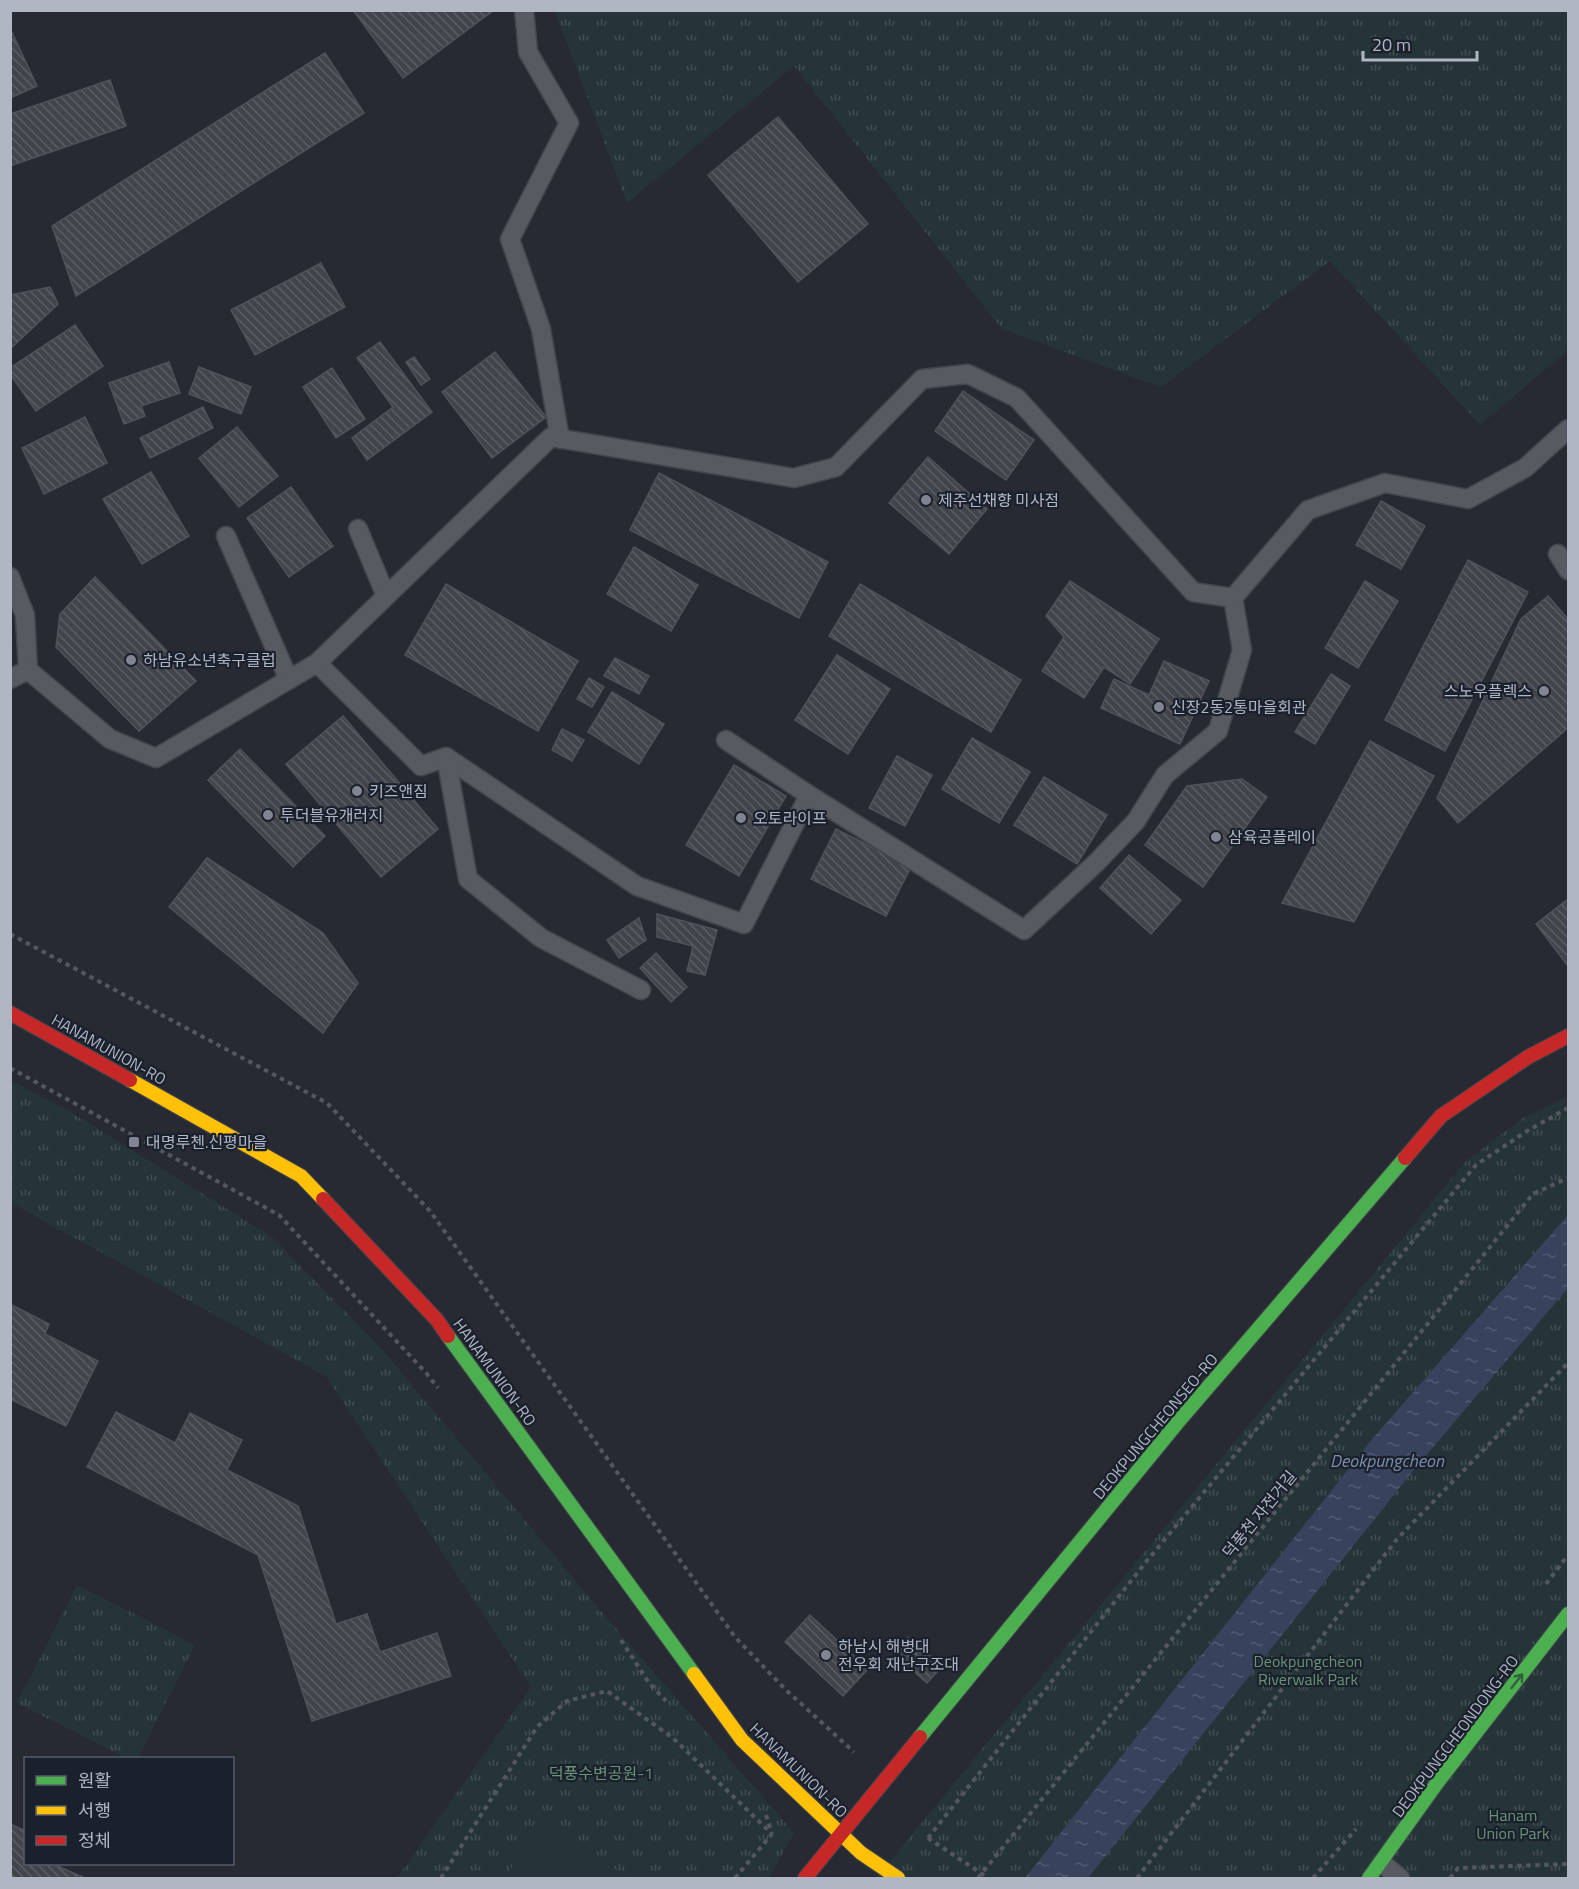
<svg xmlns="http://www.w3.org/2000/svg" width="1579" height="1889" font-family="'Titillium Web','Noto Sans KR',sans-serif">
  <style>
    .grass { fill: url(#grass-tufts) }
    .pitch { fill: #253438 }
    .water { fill: url(#water-ripples) }
    .building { fill: url(#building-back-hatch); stroke: #4f525a; stroke-width: 1.5 }
    .lines { fill: none; stroke-linecap: round; stroke-linejoin: round }
    .lane-casing { stroke: #42454b; stroke-width: 21 }
    .fast-casing { stroke: #42454b; stroke-width: 16 }
    .slow-casing { stroke: #42454b; stroke-width: 16 }
    .jam-casing { stroke: #42454b; stroke-width: 16 }
    .path { stroke: #54585e; stroke-width: 4; stroke-dasharray: 4.5 4.5; stroke-linecap: butt }
    .lane { stroke: #575a61; stroke-width: 18 }
    .fast { stroke: #4caf50; stroke-width: 14 }
    .slow { stroke: #ffc107; stroke-width: 14 }
    .jam { stroke: #c62828; stroke-width: 14 }
    .path-bridge { stroke: #54585e; stroke-width: 4; stroke-dasharray: 4.5 4.5; stroke-linecap: butt }
    .oneway { stroke: #31613c }
    .poi-dot { fill: #808591; stroke: #1b212c; stroke-width: 2 }
    .labels { text-anchor: middle; stroke-width: 4.5; stroke-linejoin: round; paint-order: stroke }
    .poi-label { font-size: 16px; fill: #b0b6c4; stroke: #1b212c; text-anchor: start }
    .street-label { font-size: 16px; fill: #b0b6c4; stroke: #1b212c }
    .park-label { font-size: 16px; fill: #699377; stroke: #1b212c }
    .water-label { font-size: 18px; font-style: italic; fill: #7a8baa; stroke: #1b212c }
  </style>
  <defs>
    <pattern id="grass-tufts" width="24" height="20" patternUnits="userSpaceOnUse" patternTransform="scale(1.5)"><rect width="24" height="20" fill="#253438"/><path d="M3 7l-1-3M5 7V3M7 7l1-3M15 17l-1-3M17 17v-4M19 17l1-3" fill="none" stroke="#424f53"/></pattern>
    <pattern id="water-ripples" width="26" height="14" patternUnits="userSpaceOnUse" patternTransform="scale(1.5)"><rect width="26" height="14" fill="#37435c"/><path d="M2 4q2-2 4 0t4 0M15 11q2-2 4 0t4 0" fill="none" stroke="#515c72"/></pattern>
    <pattern id="building-back-hatch" width="6" height="6" patternUnits="userSpaceOnUse" patternTransform="scale(1.5)"><rect width="6" height="6" fill="#41444b"/><path d="M-1 5l2 2M0 0l6 6M5-1l2 2" fill="none" stroke="#5a5d63"/></pattern>
  </defs>
  <rect width="100%" height="100%" fill="#272a32"/>
  <g class="grass">
    <path d="M555 11H1568V350L1480 425 1330 261 1161 387 1002 329 794 66 627 203Z"/>
    <path d="M10 1080 69 1111 272 1237 381 1348 605 1616 794 1833 769 1878 765 1875 763 1878H397L531 1687 326 1376 11 1203Z"/>
    <path d="M1568 1097V1878H876L1466 1161 1523 1118Z"/>
    <path d="M77 1585 195 1645 138 1758H126L17 1703Z"/>
  </g>
  <path class="pitch" d="M544 1820 628 1878H513L507 1874Z"/>
  <path class="water" d="M1568 1215V1288L1413 1471 1088 1878H1025L1373 1438Z"/>
  <g class="building">
    <path d="M353 10H494L403 78Z"/>
    <path d="M10 28 37 86 10 98Z"/>
    <path d="M325 53 364 113 76 296 52 226Z"/>
    <path d="M110 80 126 126 10 166V114Z"/>
    <path d="M778 117 868 224 798 282 708 175Z"/>
    <path d="M321 263 345 307 255 355 231 310Z"/>
    <path d="M50 287 58 304 10 349V295Z"/>
    <path d="M75 325 103 366 36 411 10 374V368Z"/>
    <path d="M380 342 432 412 367 460 352 438 393 407 357 358Z"/>
    <path d="M495 352 546 417 492 458 442 392Z"/>
    <path d="M414 357 430 379 421 385 406 362Z"/>
    <path d="M169 362 180 393 141 406 145 416 124 424 109 383Z"/>
    <path d="M199 367 251 387 241 414 189 394Z"/>
    <path d="M332 368 365 419 336 438 303 387Z"/>
    <path d="M963 391 1034 440 1006 480 935 431Z"/>
    <path d="M203 407 213 428 150 458 140 438Z"/>
    <path d="M85 417 107 463 44 494 22 448Z"/>
    <path d="M237 427 278 476 239 507 199 458Z"/>
    <path d="M928 457 987 509 949 554 889 503Z"/>
    <path d="M151 472 189 536 142 564 103 499Z"/>
    <path d="M659 473 828 562 799 618 630 530Z"/>
    <path d="M291 487 333 546 289 577 247 518Z"/>
    <path d="M1381 501 1425 526 1401 569 1356 545Z"/>
    <path d="M634 547 698 585 671 631 607 594Z"/>
    <path d="M1468 560 1528 592 1445 751 1385 720Z"/>
    <path d="M95 577 196 681 139 731 56 647 60 614Z"/>
    <path d="M1070 581 1159 639 1130 684 1104 667 1084 698 1042 671 1064 637 1046 616Z"/>
    <path d="M1365 581 1398 601 1358 668 1325 648Z"/>
    <path d="M446 584 578 661 538 731 405 655Z"/>
    <path d="M860 584 1021 680 991 732 829 636Z"/>
    <path d="M1548 596 1568 619V728L1458 823 1437 798 1521 619Z"/>
    <path d="M837 655 890 689 848 754 795 720Z"/>
    <path d="M615 658 649 676 639 694 604 676Z"/>
    <path d="M1164 661 1209 681 1180 744 1101 708 1114 679 1149 695Z"/>
    <path d="M1331 674 1350 686 1315 744 1295 732Z"/>
    <path d="M589 678 604 687 592 707 577 699Z"/>
    <path d="M612 692 664 724 639 764 588 732Z"/>
    <path d="M343 716 438 829 381 877 286 764Z"/>
    <path d="M562 729 584 740 572 761 552 750Z"/>
    <path d="M972 738 1030 772 999 823 942 789Z"/>
    <path d="M1370 741 1434 776 1354 922 1282 903Z"/>
    <path d="M240 749 325 836 293 867 208 780Z"/>
    <path d="M897 756 932 775 905 826 869 808Z"/>
    <path d="M734 765 786 796 739 876 686 845Z"/>
    <path d="M1044 777 1107 815 1077 864 1014 825Z"/>
    <path d="M1242 779 1267 797 1203 887 1145 845 1187 786Z"/>
    <path d="M836 829 911 867 886 916 811 879Z"/>
    <path d="M1129 855 1181 900 1151 934 1100 888Z"/>
    <path d="M207 858 323 933 358 983 323 1033 169 907Z"/>
    <path d="M1568 899V966L1536 924Z"/>
    <path d="M657 914 717 930 705 975 687 971 693 946 657 937Z"/>
    <path d="M639 918 646 940 619 958 607 940Z"/>
    <path d="M656 953 687 987 671 1002 640 968Z"/>
    <path d="M10 1304 49 1324 45 1334 98 1361 66 1426 10 1399Z"/>
    <path d="M116 1412 175 1443 190 1413 242 1440 227 1470 298 1506 336 1624 367 1614 380 1652 437 1633 451 1676 312 1721 258 1555 87 1467Z"/>
    <path d="M810 1615 868 1669 843 1696 785 1642Z"/>
    <path d="M908 1637 942 1666 927 1683 893 1653Z"/>
    <path d="M10 1824 26 1831V1864H53L85 1878H10Z"/>
  </g>
  <g class="lines">
    <defs>
      <g id="lane">
        <path d="M524 10 528 52 569 123 510 239 541 329 560 439"/>
        <path d="M358 529 386 596"/>
        <path d="M226 536 289 680"/>
        <path d="M1558 554 1568 570"/>
        <path d="M10 577 25 615 28 670"/>
        <path d="M317 663 421 766 446 757 637 886 744 924 809 795 1024 930 1097 862 1136 821 1165 775 1218 731 1242 650 1233 598"/>
        <path d="M10 679 28 670 110 739 156 758 317 663 551 437 794 478 836 467 922 379 968 374 1017 398 1193 592 1233 598 1308 510 1385 483 1468 499 1525 468 1568 429"/>
        <path d="M726 740 809 795"/>
        <path d="M446 757 468 879 541 938 641 990"/>
        <path d="M1382 1863 1400 1878"/>
      </g>
      <g id="fast">
        <path d="M448 1336 694 1674"/>
        <path d="M920 1737 1178 1422 1405 1158"/>
        <path d="M1369 1878 1437 1783 1568 1614"/>
      </g>
      <g id="slow">
        <path d="M130 1080 301 1176 323 1199"/>
        <path d="M694 1674 742 1740 861 1853 898 1878"/>
      </g>
      <g id="jam">
        <path d="M10 1013 130 1080"/>
        <path d="M1405 1158 1441 1116 1528 1057 1568 1036"/>
        <path d="M323 1199 437 1320 448 1336"/>
        <path d="M805 1878 920 1737"/>
      </g>
    </defs>
    <use href="#lane" class="lane-casing"/>
    <use href="#fast" class="fast-casing"/>
    <use href="#slow" class="slow-casing"/>
    <use href="#jam" class="jam-casing"/>
    <g class="path">
      <path d="M10 934 327 1103 430 1211 735 1637 786 1690 854 1752"/>
      <path d="M10 1068 279 1215 427 1374 438 1388"/>
      <path d="M1546 1584 1568 1555"/>
      <path d="M621 1640 649 1683 666 1701"/>
      <path d="M766 1815 772 1834"/>
      <path d="M928 1838 1146 1562 1476 1165 1527 1131 1568 1108"/>
      <path d="M441 1878 537 1727 567 1701 607 1691 673 1738 771 1833"/>
      <path d="M735 1878 772 1834"/>
      <path d="M978 1878 1533 1194 1568 1178"/>
      <path d="M1137 1878 1397 1539 1568 1363"/>
      <path d="M1313 1878 1356 1829"/>
      <path d="M1450 1878 1458 1868 1568 1864"/>
    </g>
    <use href="#lane" class="lane"/>
    <use href="#fast" class="fast"/>
    <use href="#slow" class="slow"/>
    <use href="#jam" class="jam"/>
    <path class="path-bridge" d="M928 1838 988 1878"/>
  </g>
  <defs><path id="oneway-shaft" d="M-6 0H5M1.5-3L5.5 0L1.5 3" fill="none" stroke-width="1.6" stroke-linecap="round" stroke-linejoin="round" transform="scale(1.5)"/></defs>
  <use class="oneway" href="#oneway-shaft" transform="translate(1517 1681) rotate(-52)"/>
  <g class="poi-dot">
    <circle cx="926" cy="500" r="6"/>
    <circle cx="131" cy="660" r="6"/>
    <circle cx="1544" cy="691" r="6"/>
    <circle cx="1159" cy="707" r="6"/>
    <circle cx="357" cy="791" r="6"/>
    <circle cx="268" cy="815" r="6"/>
    <circle cx="741" cy="818" r="6"/>
    <circle cx="1216" cy="837" r="6"/>
    <rect x="128" y="1136" width="12" height="12" rx="3"/>
    <circle cx="826" cy="1655" r="6"/>
  </g>
  <g class="labels">
    <g class="poi-label">
      <text x="938" y="506">제주선채향 미사점</text>
      <text x="143" y="666">하남유소년축구클럽</text>
      <text x="1532" y="697" text-anchor="end">스노우플렉스</text>
      <text x="1171" y="713">신장2동2통마을회관</text>
      <text x="369" y="797">키즈앤짐</text>
      <text x="280" y="821">투더블유개러지</text>
      <text x="753" y="824">오토라이프</text>
      <text x="1228" y="843">삼육공플레이</text>
      <text x="146" y="1148">대명루첸.신평마을</text>
      <text x="838" y="1652">하남시 해병대<tspan x="838" dy="18">전우회 재난구조대</tspan></text>
    </g>
    <g class="street-label">
      <text transform="translate(109 1049) rotate(29)" y="6">HANAMUNION-RO</text>
      <text transform="translate(495 1372) rotate(54)" y="6">HANAMUNION-RO</text>
      <text transform="translate(1155 1426) rotate(-50)" y="6">DEOKPUNGCHEONSEO-RO</text>
      <text transform="translate(1259 1514) rotate(-51)" y="6">덕풍천 자전거길</text>
      <text transform="translate(1455 1736) rotate(-53)" y="6">DEOKPUNGCHEONDONG-RO</text>
      <text transform="translate(799 1770) rotate(44)" y="6">HANAMUNION-RO</text>
    </g>
    <g class="park-label">
      <text x="1308" y="1667">Deokpungcheon<tspan x="1308" dy="18">Riverwalk Park</tspan></text>
      <text x="601" y="1779">덕풍수변공원-1</text>
      <text x="1513" y="1821">Hanam<tspan x="1513" dy="18">Union Park</tspan></text>
    </g>
    <g class="water-label">
      <text x="1387" y="1467">Deokpungcheon</text>
    </g>
  </g>
  <rect width="1579" height="1889" fill="none" stroke="#b0b6c4" stroke-width="24"/>
  <rect x="24" y="1757" width="210" height="108" fill="#1b212c" stroke="#575d69" stroke-width="1.5"/>
  <rect x="36" y="1776" width="30" height="9" fill="#4caf50" stroke="#575d69" stroke-width="1.5"/>
  <text x="78" y="1787" font-size="18" fill="#b0b6c4">원활</text>
  <rect x="36" y="1806" width="30" height="9" fill="#ffc107" stroke="#575d69" stroke-width="1.5"/>
  <text x="78" y="1817" font-size="18" fill="#b0b6c4">서행</text>
  <rect x="36" y="1836" width="30" height="9" fill="#c62828" stroke="#575d69" stroke-width="1.5"/>
  <text x="78" y="1847" font-size="18" fill="#b0b6c4">정체</text>
  <path d="M1363 51v9h114v-9" fill="none" stroke="#b0b6c4" stroke-width="3"/>
  <text x="1372" y="51" font-size="18" fill="#b0b6c4" stroke="#1b212c" stroke-width="4.5" paint-order="stroke">20 m</text>
</svg>
